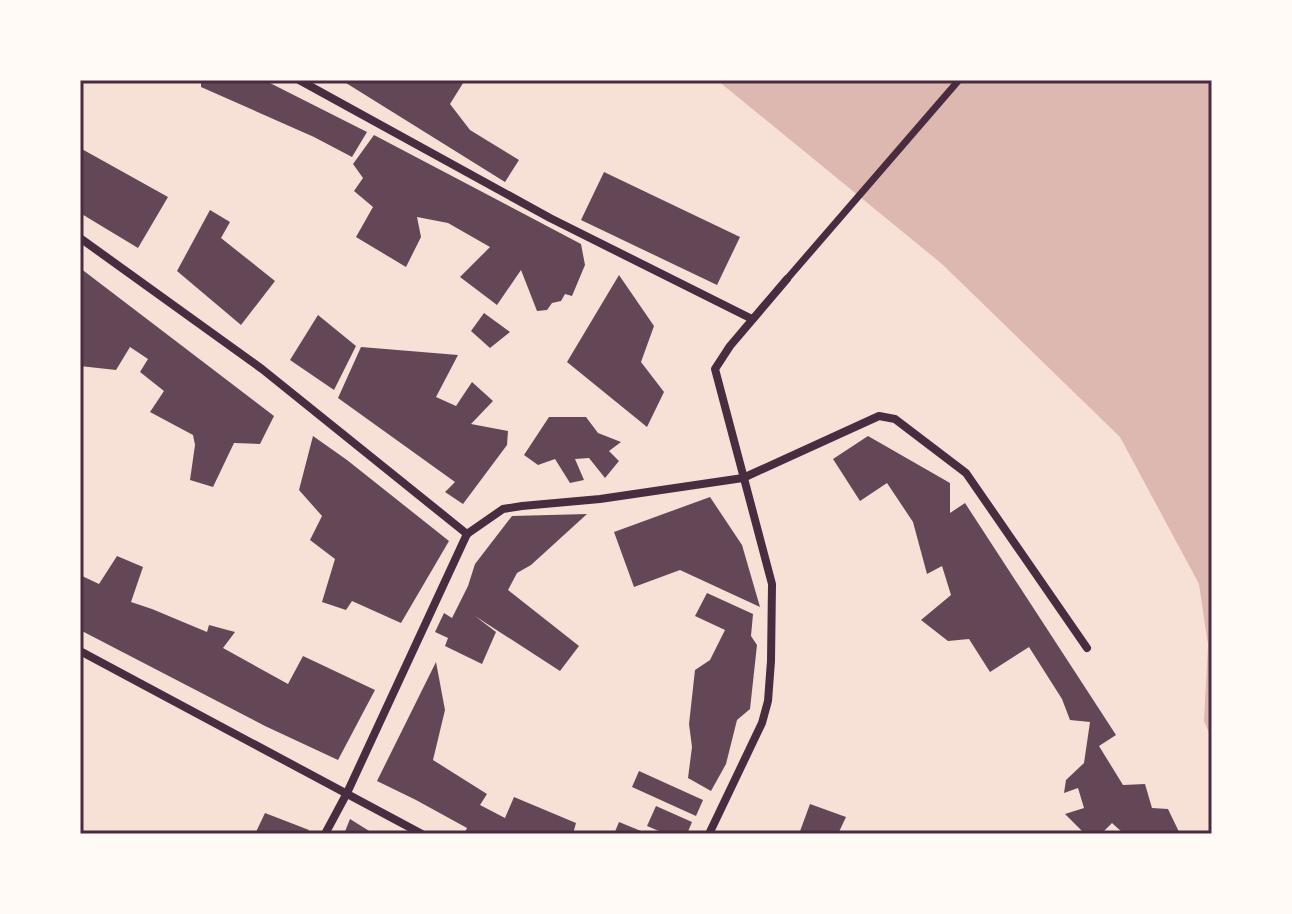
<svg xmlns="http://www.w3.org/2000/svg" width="1292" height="914" font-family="Raleway,sans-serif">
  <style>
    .water { fill: #dcb8b0 }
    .building { fill: #644757 }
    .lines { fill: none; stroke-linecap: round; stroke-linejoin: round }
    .pedestrian { stroke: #4a2c40; stroke-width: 7 }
    .minor { stroke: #4a2c40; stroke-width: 8 }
    .neatline { fill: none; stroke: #4a2c40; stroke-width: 3 }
  </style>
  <rect width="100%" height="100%" fill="#f7e1d7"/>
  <path class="water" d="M717 80H1212V740L1204 721 1208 645 1199 584 1120 437 942 264Z"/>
  <g class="building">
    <path d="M201 80H264L367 132 352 157 314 137 201 87Z"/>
    <path d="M347 80H436L438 83 439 80H465L450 104 470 130 519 160 505 182 346 83Z"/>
    <path d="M374 135 581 244 585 265 572 296 565 294 561 301 552 303 547 310 537 311 521 270 497 305 460 277 490 247 448 223 417 217 421 237 406 267 356 237 373 207 354 191 363 178 353 164Z"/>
    <path d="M80 148 168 197 138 248 80 213Z"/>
    <path d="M604 172 740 237 717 285 581 220Z"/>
    <path d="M210 210 230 222 221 238 275 281 241 325 177 271Z"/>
    <path d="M80 268 274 416 260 444 234 443 213 487 190 480 195 445 193 435 150 412 164 391 140 372 148 359 130 347 116 370 80 366Z"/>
    <path d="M619 275 654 326 641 362 664 392 647 427 567 362Z"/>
    <path d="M484 313 510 332 490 348 471 331Z"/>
    <path d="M318 315 356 346 334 390 290 360Z"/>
    <path d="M361 347 458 355 436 397 456 406 472 382 493 401 471 424 508 431 507 445 463 504 445 492 455 482 338 398Z"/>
    <path d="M549 417H586L598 433 621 442 609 451 619 461 605 478 589 458 575 459 584 480 570 483 555 459 538 465 524 455Z"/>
    <path d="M313 436 347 460 449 541 401 623 352 601 346 610 322 602 335 559 310 540 322 516 299 490Z"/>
    <path d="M868 436 950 483V513L965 503 1116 735 1099 746 1123 785 1145 784 1152 808 1168 809 1180 834H1124L1112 823 1101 834H1085L1065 814 1084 808 1078 788 1064 793 1066 780 1084 763 1090 722 1070 720 1062 699 1029 647 990 672 969 639 948 641 921 620 951 595 942 566 927 574 913 522 887 483 860 501 833 459Z"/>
    <path d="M710 497 742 545 760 607 680 570 634 587 614 532Z"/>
    <path d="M587 514 531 565 517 573 508 590 579 646 560 671 475 616 496 632 482 664 445 646 448 638 435 632 444 613 452 618 468 586 475 564 512 516Z"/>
    <path d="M117 556 143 567 131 602 152 609 207 632 209 625 235 632 223 648 288 684 303 656 375 690 338 760 265 726 80 630V575L99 584Z"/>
    <path d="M707 593 753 614 751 636 757 645 750 709 737 720 726 764 711 791 688 778 692 747 689 724 695 670 710 660 725 630 695 616Z"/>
    <path d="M436 662 445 710 433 760 487 794 480 805 505 818 514 797 576 823 573 834H464L467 828 416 800 377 781Z"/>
    <path d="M639 771 703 800 696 816 632 787Z"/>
    <path d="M810 804 846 817 838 834H799Z"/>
    <path d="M656 806 692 822 687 834H666L647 826Z"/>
    <path d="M265 813 309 830 307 834H255Z"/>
    <path d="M350 819 374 834H344Z"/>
    <path d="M619 822 641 831 639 834H614Z"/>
  </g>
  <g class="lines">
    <path class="pedestrian" d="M787 279 959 80"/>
    <g class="minor">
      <path d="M299 80 550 218 752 319"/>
      <path d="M80 238 262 369 467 534"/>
      <path d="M467 534 503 509 522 506 600 499 743 478 879 416 895 419 966 473 1087 648"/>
      <path d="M80 651 422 834"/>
      <path d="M325 834 347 793 467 534"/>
      <path d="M709 834 762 723 768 701 771 661 772 584 715 369 730 346 787 279"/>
    </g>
  </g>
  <rect width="1292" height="914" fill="none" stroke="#fffaf5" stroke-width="164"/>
  <rect x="82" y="82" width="1128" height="750" class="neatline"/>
</svg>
